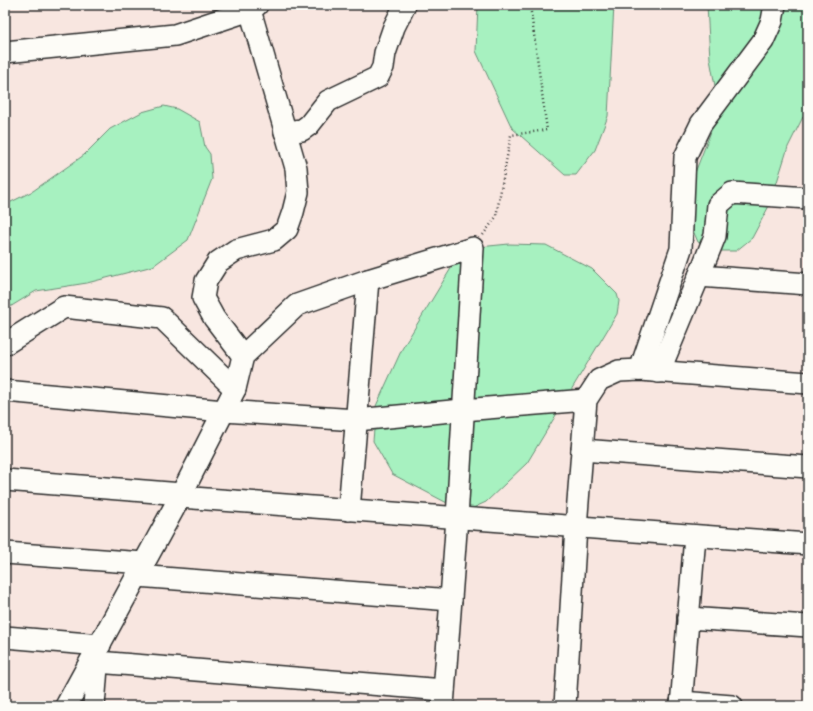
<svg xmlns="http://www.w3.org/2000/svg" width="813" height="711" font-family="'Gochi Hand',sans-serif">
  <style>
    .green { fill: #a7f1c0; stroke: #698e76 }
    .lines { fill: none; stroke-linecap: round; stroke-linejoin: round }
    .minor-casing { stroke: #2b2b2b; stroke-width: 24 }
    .path { stroke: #2b2b2b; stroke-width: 2.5; stroke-dasharray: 1 3; stroke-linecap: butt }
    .minor { stroke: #fdfcf7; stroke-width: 21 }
  </style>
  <rect width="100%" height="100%" fill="#f8e6e0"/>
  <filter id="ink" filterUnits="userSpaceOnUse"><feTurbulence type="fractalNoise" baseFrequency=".025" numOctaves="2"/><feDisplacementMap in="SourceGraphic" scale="8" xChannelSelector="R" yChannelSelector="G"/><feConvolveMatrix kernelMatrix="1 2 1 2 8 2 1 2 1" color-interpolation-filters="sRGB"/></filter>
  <g filter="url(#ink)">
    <g class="green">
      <path d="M478 5H614L608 116 595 150 576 175H565L512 128 476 51Z"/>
      <path d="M707 5H808V114L803 117 788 147 770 204 752 238 736 251H718L698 242 687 217 691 183 710 134 718 102 710 59Z"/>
      <path d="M164 106 177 109 200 122 205 147 210 154 212 179 188 240 153 266 87 283 36 291 5 310V205L33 191 84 155 110 129 142 112Z"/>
      <path d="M509 244 546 245 592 269 617 294 619 301 617 314 527 463 486 502 473 508 449 504 392 474 373 441 376 406 402 349 453 265 479 247Z"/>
    </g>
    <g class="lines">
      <defs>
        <g id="minor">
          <path d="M5 52 175 35 250 10 257 5"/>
          <path d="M285 132 302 130 309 125 328 101 378 77 383 67 385 53 394 27 405 5"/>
          <path d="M699 276 808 284"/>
          <path d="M5 344 64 307 162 318 235 389"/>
          <path d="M243 356 214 318 203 298 206 281 218 262 236 250 274 240 287 229 293 212 298 192 296 168 250 10"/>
          <path d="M640 370 681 249 685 157 701 124 763 41 772 21 775 5"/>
          <path d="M659 372 699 276 715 236 718 205 732 193 808 198"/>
          <path d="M5 391 224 411 356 420 463 410 586 400"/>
          <path d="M582 450 808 467"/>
          <path d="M5 480 182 494"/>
          <path d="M180 497 808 544"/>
          <path d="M349 510 368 280"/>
          <path d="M5 553 144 563"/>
          <path d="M137 576 451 600"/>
          <path d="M688 618 808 626"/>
          <path d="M5 637 100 645"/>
          <path d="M97 662 444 690"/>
          <path d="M681 702 732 706"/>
          <path d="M66 706 180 497 235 389 243 356 297 305 368 280 473 248 457 518 443 706"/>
          <path d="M94 706 98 654"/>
          <path d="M565 706 576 527 586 400 599 380 619 371 640 370 808 383"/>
          <path d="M681 706 695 536"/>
        </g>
      </defs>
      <use href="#minor" class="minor-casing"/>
      <path class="path" d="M483 235 496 217 511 135 547 130 530 5"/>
      <use href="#minor" class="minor"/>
    </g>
  </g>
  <rect width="813" height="711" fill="none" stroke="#fdfcf7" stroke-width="20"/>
  <rect x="10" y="10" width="793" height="691" fill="none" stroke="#2b2b2b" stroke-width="1.5" filter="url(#ink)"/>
</svg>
